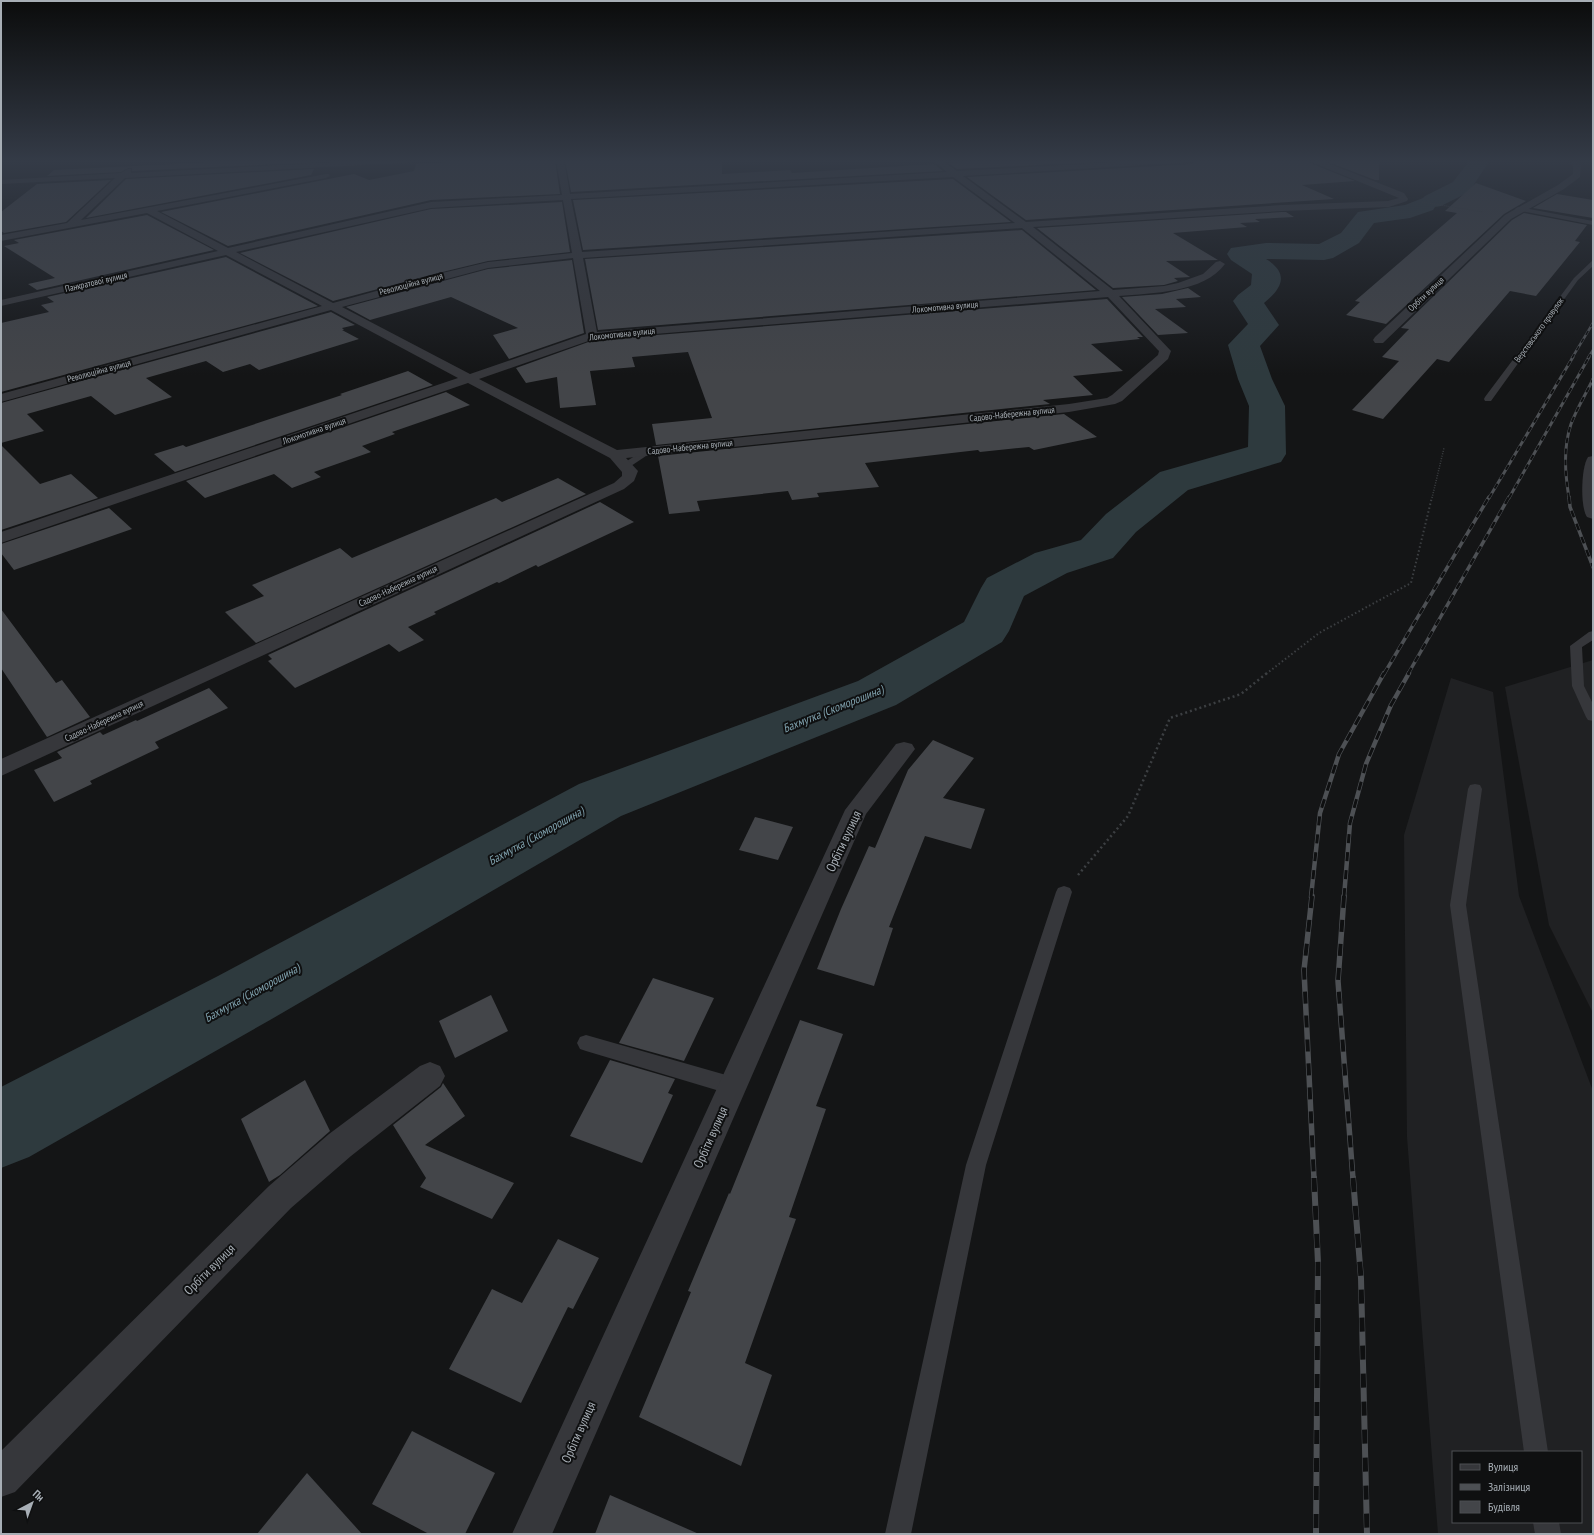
<svg xmlns="http://www.w3.org/2000/svg" width="1594" height="1535" font-family="'PT Sans Narrow',sans-serif">
  <style>
    .built { fill: #202123; fill-rule: evenodd }
    .lines { fill: none; stroke-linecap: round; stroke-linejoin: round }
    .river { fill: #2e3a3e; fill-rule: evenodd }
    .building { fill: #434549 }
    .path-far3 { stroke: #3c3f42; stroke-width: 1; stroke-dasharray: 1 1; stroke-linecap: butt }
    .path-far2 { stroke: #3c3f42; stroke-width: 1.5; stroke-dasharray: 1 1.5; stroke-linecap: butt }
    .path-far1 { stroke: #3c3f42; stroke-width: 2; stroke-dasharray: 1.5 2.5; stroke-linecap: butt }
    .path { stroke: #3c3f42; stroke-width: 2.5; stroke-dasharray: 2 3; stroke-linecap: butt }
    .lane { fill: #36373b; fill-rule: evenodd }
    .street { fill: #36373b; fill-rule: evenodd }
    .rail-far5-casing { stroke: #4d5054; stroke-width: 2.5 }
    .rail-far4-casing { stroke: #4d5054; stroke-width: 3 }
    .rail-far3-casing { stroke: #4d5054; stroke-width: 3.5 }
    .rail-far2-casing { stroke: #4d5054; stroke-width: 4.5 }
    .rail-far1-casing { stroke: #4d5054; stroke-width: 5.5 }
    .rail-casing { stroke: #4d5054; stroke-width: 6 }
    .rail-far5 { stroke: #0f1011; stroke-width: 1.5; stroke-dasharray: 4.5; stroke-linecap: butt }
    .rail-far4 { stroke: #0f1011; stroke-width: 2; stroke-dasharray: 5.5; stroke-linecap: butt }
    .rail-far3 { stroke: #0f1011; stroke-width: 2.5; stroke-dasharray: 7; stroke-linecap: butt }
    .rail-far2 { stroke: #0f1011; stroke-width: 3; stroke-dasharray: 9; stroke-linecap: butt }
    .rail-far1 { stroke: #0f1011; stroke-width: 4; stroke-dasharray: 12; stroke-linecap: butt }
    .rail { stroke: #0f1011; stroke-width: 5; stroke-dasharray: 14; stroke-linecap: butt }
    .labels { text-anchor: middle; stroke-width: 4; stroke-linejoin: round; paint-order: stroke }
    .far-street-label { font-size: 9px; fill: #a7aeb5; stroke: #0f1011 }
    .water-label { font-size: 12px; font-style: italic; fill: #80a2ae; stroke: #0f1011 }
    .near-street-label { font-size: 13px; fill: #a7aeb5; stroke: #0f1011 }
  </style>
  <rect width="100%" height="100%" fill="#141516"/>
  <g class="built">
    <path d="M1593 660V1013L1549 925 1505 687Z"/>
    <path d="M1451 678 1493 692 1519 896 1593 1091V1534H1438L1407 1137 1404 835ZM1453 1452H1581V1522H1453Z"/>
  </g>
  <g class="lines">
    <path class="river" d="M1470 160H1490L1469 192 1441 206 1435 207 1433 210 1410 218 1374 223 1359 243 1333 258 1324 260 1266 259C1289 273 1283 288 1264 303L1279 325 1260 346 1272 379 1285 406 1286 454 1281 462 1188 490 1136 532 1113 558 1067 573 1024 596 1009 631 1002 642 896 705 621 816 270 1020 29 1157 1 1168V1087L218 976 579 784 858 681 964 622 981 588 987 578 1035 553 1081 540 1106 514 1160 472 1248 447 1249 406 1238 379 1228 345 1248 324 1233 301 1238 295 1251 285 1252 274 1231 260 1227 254 1231 248 1266 243 1319 244 1341 233 1358 212 1405 205 1423 198 1425 196 1453 182Z"/>
  </g>
  <g class="building">
    <path d="M256 160H320L319 162 132 171V168H128L121 172 47 176 54 170Z"/>
    <path d="M493 160H555L560 194 431 200 228 246 161 212 354 174 369 180 414 171 416 164Z"/>
    <path d="M565 160H722V174L790 170 792 173 934 164 943 171 571 192Z"/>
    <path d="M1002 160H1137L957 169 948 163Z"/>
    <path d="M1197 160H1309L1310 163 1355 181 1302 185 1334 199 1026 220 967 177 1192 164Z"/>
    <path d="M1323 160H1379V180H1375Z"/>
    <path d="M314 169 311 175 86 218 126 179Z"/>
    <path d="M953 179 1011 222 583 250 573 200Z"/>
    <path d="M111 180 66 222 4 233 1 231V212L37 184Z"/>
    <path d="M1476 183 1526 201 1504 214 1386 324 1346 315 1360 302 1355 301 1457 213 1445 211Z"/>
    <path d="M1557 194 1593 200V218L1533 208Z"/>
    <path d="M562 202 570 252 488 261 434 274 333 301 240 253 431 209Z"/>
    <path d="M1282 212H1286L1294 217 1255 219 1260 222 1240 223 1247 227 1173 233 1218 260 1166 261 1190 277 1174 278 1178 281 1164 285 1113 288 1037 228Z"/>
    <path d="M1524 213 1587 225 1575 241 1580 242 1536 296 1510 291 1449 362 1437 359 1383 419 1352 410 1399 361 1382 357 1409 329 1401 328 1512 220Z"/>
    <path d="M147 215 214 250 37 290 28 284 55 278 4 246 19 243 14 240Z"/>
    <path d="M1022 230 1096 290 598 330 585 259Z"/>
    <path d="M226 257 318 306 1 392V323L49 312 41 305 54 302 47 297Z"/>
    <path d="M572 260 584 333 509 359 493 335 518 328 451 297 370 320 346 307 488 269Z"/>
    <path d="M1188 288 1201 297 1176 299 1186 307 1155 309 1188 333 1158 335 1122 297 1162 294Z"/>
    <path d="M1107 299 1143 337H1137L1140 339 1091 344 1123 371 1073 376 1093 395 1043 400 1050 404 656 445 652 424 712 418 688 352 632 357 635 367 590 371 596 405 560 408 557 377 526 383 516 368 594 340Z"/>
    <path d="M331 312 355 325 342 328 344 330H342L359 339 259 370 250 364 223 372 206 361 146 378 172 397 115 415 91 396 27 414 44 431 1 443V403Z"/>
    <path d="M408 371 433 385 175 472 154 454 183 445 186 447 342 395 340 394Z"/>
    <path d="M446 392 470 405 392 432 395 434 362 446 371 452 314 472 321 477 292 488 274 474 205 498 186 481Z"/>
    <path d="M1064 414 1097 437 1034 450 1029 447 980 452 978 450 865 463 879 487 817 493 819 497 792 500 788 491 697 501 700 511 669 514 658 456Z"/>
    <path d="M1 445 40 484 71 474 98 498 1 530Z"/>
    <path d="M558 478 586 494 256 643 225 612 264 596 252 585 340 548 352 558 496 498 502 502Z"/>
    <path d="M600 502 634 522 538 567 536 565 499 583 497 582 434 612 436 614 408 627 424 640 399 652 389 644 295 688 268 661 272 659 268 655Z"/>
    <path d="M109 508 132 529 14 570 1 553V544Z"/>
    <path d="M1 609 56 683 62 680 90 717 47 737 1 668Z"/>
    <path d="M209 688 228 708 155 742 159 748 90 781 92 784 54 802 34 770 62 758 57 752 100 732 103 735 136 720 137 721Z"/>
    <path d="M933 740 974 758 943 798 985 809 971 849 925 836 889 927 893 928 874 986 817 969 841 909 869 846 875 848 908 770Z"/>
    <path d="M755 817 793 827 778 860 739 850Z"/>
    <path d="M653 978 714 998 684 1061 619 1043Z"/>
    <path d="M491 995 508 1031 455 1058 439 1021Z"/>
    <path d="M800 1020 843 1034 816 1106 826 1109 789 1217 796 1219 745 1363 772 1375 741 1466 639 1417 691 1292 688 1291 729 1193 730 1194Z"/>
    <path d="M610 1060 675 1079 668 1093 673 1095 642 1163 570 1136Z"/>
    <path d="M305 1080 330 1131 280 1175 269 1182 241 1119Z"/>
    <path d="M443 1083 465 1116 425 1145 514 1183 492 1219 420 1187 426 1178 393 1125 441 1087Z"/>
    <path d="M558 1239 599 1258 573 1309 568 1307 521 1403 449 1369 492 1289 522 1303Z"/>
    <path d="M412 1431 495 1473 465 1534H429L372 1504Z"/>
    <path d="M307 1473 362 1534H257Z"/>
    <path d="M610 1495 699 1534H595Z"/>
  </g>
  <g class="lines">
    <path class="path-far3" d="M1422 202 1483 212"/>
    <path class="path-far2" d="M1432 498 1444 448"/>
    <path class="path-far1" d="M1266 674 1319 633 1411 583 1432 497"/>
    <path class="path" d="M1078 875 1128 816 1170 718 1241 694 1267 673"/>
    <g class="lane">
      <path d="M1518 207 1593 221V225L1516 210 1515 209Z"/>
      <path d="M1593 260V266L1578 280 1491 401H1485L1484 399 1485 397 1574 278Z"/>
      <path d="M646 449 649 450 651 452 649 454 628 468H622L620 466 622 464Z"/>
      <path d="M1593 631V640L1582 647 1584 686 1593 704V721L1588 720 1586 717 1572 686 1570 646 1589 632Z"/>
      <path d="M1475 784 1480 785 1482 789 1466 905 1548 1452H1524L1450 905 1468 789 1470 785Z"/>
      <path d="M1064 886 1070 888 1072 892 986 1165 911 1534H885L966 1165 1056 892 1058 888Z"/>
      <path d="M586 1035 733 1077 740 1080 742 1086 740 1092 733 1095 586 1051 580 1049 577 1043 580 1037Z"/>
      <path d="M1533 1522H1559L1561 1534H1535Z"/>
    </g>
    <g class="street">
      <path d="M379 160H420L416 162 125 178 81 220 326 174H329L330 176 326 178 157 211 228 248 431 202 562 195 556 160H564L570 194 947 172 932 160H941L957 171 1158 160H1196L1192 162 963 176 1026 222 1282 205 1388 201 1399 198 1311 162 1310 160H1320L1404 193 1408 199 1407 201 1389 207 1282 211 1033 227 1113 290 1164 286 1178 283 1203 274 1216 262 1220 261 1225 264C1204 293 1152 293 1119 296L1171 351 1168 359 1122 401 1115 404 1069 412 626 458 638 471 634 481 624 489 1 776V759L614 483 622 476V472L610 458 468 383 1 543V532L458 378 331 310 1 402V394L322 306 226 255 1 306V300L218 251 147 213 1 241V235L67 223 115 178 1 184V180L121 173 128 169H131V173ZM953 177 1015 223 582 252 571 199ZM563 200 572 253 488 262 434 275 333 303 236 252 431 208ZM1022 228 1100 291 597 332 583 258ZM573 258 586 334 470 374 342 307 488 268ZM1108 297 1157 349 1159 351 1158 355 1112 395 1107 398 1069 404 617 450 479 379 594 339Z"/>
      <path d="M1569 160H1577L1581 166 1580 177 1564 189 1511 219 1383 343H1375L1373 340 1375 337 1505 215 1558 185 1573 174V166Z"/>
      <path d="M1593 456V519L1587 517C1580 507 1581 467 1588 457Z"/>
      <path d="M904 742 912 744 915 749 866 814 552 1534H512L845 810 896 744Z"/>
      <path d="M430 1062 440 1066 445 1076 440 1086 351 1156 291 1208 15 1492 1 1497V1451L269 1186 329 1134 420 1066Z"/>
    </g>
    <defs>
      <g id="rail-far5">
        <path d="M1572 358 1593 323"/>
        <path d="M1588 358 1593 350"/>
      </g>
      <g id="rail-far4">
        <path d="M1489 498 1573 357"/>
        <path d="M1509 498 1589 357"/>
        <path d="M1569 498C1565 473 1563 448 1571 424 1577 408 1586 394 1593 379"/>
      </g>
      <g id="rail-far3">
        <path d="M1569 497 1570 507 1593 567"/>
        <path d="M1384 674 1489 497"/>
        <path d="M1408 674 1509 497"/>
      </g>
      <g id="rail-far2">
        <path d="M1311 897 1320 813 1339 754 1384 673"/>
        <path d="M1344 897 1350 823 1366 764 1391 705 1409 673"/>
      </g>
      <g id="rail-far1">
        <path d="M1312 896 1304 970 1314 1179"/>
        <path d="M1344 896 1338 981 1353 1179"/>
      </g>
      <g id="rail">
        <path d="M1314 1178 1318 1263 1316 1534"/>
        <path d="M1353 1178 1361 1278 1367 1534"/>
      </g>
    </defs>
    <use href="#rail-far5" class="rail-far5-casing"/>
    <use href="#rail-far4" class="rail-far4-casing"/>
    <use href="#rail-far3" class="rail-far3-casing"/>
    <use href="#rail-far2" class="rail-far2-casing"/>
    <use href="#rail-far1" class="rail-far1-casing"/>
    <use href="#rail" class="rail-casing"/>
    <use href="#rail-far5" class="rail-far5"/>
    <use href="#rail-far4" class="rail-far4"/>
    <use href="#rail-far3" class="rail-far3"/>
    <use href="#rail-far2" class="rail-far2"/>
    <use href="#rail-far1" class="rail-far1"/>
    <use href="#rail" class="rail"/>
  </g>
  <linearGradient id="sky" x2="0" y2="1"><stop stop-color="#0b0c0c"/><stop offset="0.43" stop-color="#343b47"/><stop offset="1" stop-color="#343b47" stop-opacity="0"/></linearGradient>
  <rect width="1594" height="375" fill="url(#sky)"/>
  <g class="labels">
    <g class="far-street-label">
      <text transform="translate(96 282) rotate(-13)" y="3">Панкратової вулиця</text>
      <text transform="translate(411 284) rotate(-15)" y="3">Революційна вулиця</text>
      <text transform="translate(1426 294) rotate(-43)" y="3">Орбіти вулиця</text>
      <text transform="translate(945 307) rotate(-5)" y="3">Локомотивна вулиця</text>
      <text transform="translate(1539 330) rotate(-54)" y="3">Верстовського провулок</text>
      <text transform="translate(622 334) rotate(-6)" y="3">Локомотивна вулиця</text>
      <text transform="translate(99 371) rotate(-15)" y="3">Революційна вулиця</text>
      <text transform="translate(1012 414) rotate(-6)" y="3">Садово-Набережна вулиця</text>
      <text transform="translate(314 431) rotate(-19)" y="3">Локомотивна вулиця</text>
      <text transform="translate(690 447) rotate(-6)" y="3">Садово-Набережна вулиця</text>
      <text transform="translate(398 586) rotate(-25)" y="3">Садово-Набережна вулиця</text>
      <text transform="translate(104 721) rotate(-25)" y="3">Садово-Набережна вулиця</text>
    </g>
    <g class="water-label">
      <text transform="translate(833 709) rotate(-22)" y="4">Бахмутка (Скоморошина)</text>
      <text transform="translate(536 836) rotate(-29)" y="4">Бахмутка (Скоморошина)</text>
      <text transform="translate(252 993) rotate(-29)" y="4">Бахмутка (Скоморошина)</text>
    </g>
    <g class="near-street-label">
      <text transform="translate(843 841) rotate(-65)" y="5">Орбіти вулиця</text>
      <text transform="translate(710 1137) rotate(-66)" y="5">Орбіти вулиця</text>
      <text transform="translate(209 1269) rotate(-45)" y="5">Орбіти вулиця</text>
      <text transform="translate(578 1432) rotate(-66)" y="5">Орбіти вулиця</text>
    </g>
  </g>
  <rect width="1594" height="1535" fill="none" stroke="#a7aeb5" stroke-width="4"/>
  <rect x="1452" y="1451" width="130" height="72" fill="#0f1011" stroke="#4c4f53"/>
  <rect x="1460" y="1464" width="20" height="6" fill="#36373b" stroke="#4c4f53"/>
  <text x="1488" y="1471" font-size="12" fill="#a7aeb5">Вулиця</text>
  <rect x="1460" y="1484" width="20" height="6" fill="#4d5054" stroke="#4c4f53"/>
  <text x="1488" y="1491" font-size="12" fill="#a7aeb5">Залізниця</text>
  <rect x="1460" y="1501" width="20" height="12" fill="#434549" stroke="#4c4f53"/>
  <text x="1488" y="1511" font-size="12" fill="#a7aeb5">Будівля</text>
  <g transform="translate(32 1503) rotate(41)" stroke="#0f1011" stroke-width="3" paint-order="stroke">
  <path d="M0-3L7 15L0 10L-7 15Z" fill="#a7aeb5"/>
  <text y="-6" font-size="11" font-weight="bold" text-anchor="middle" fill="#a7aeb5">Пн</text>
  </g>
</svg>
